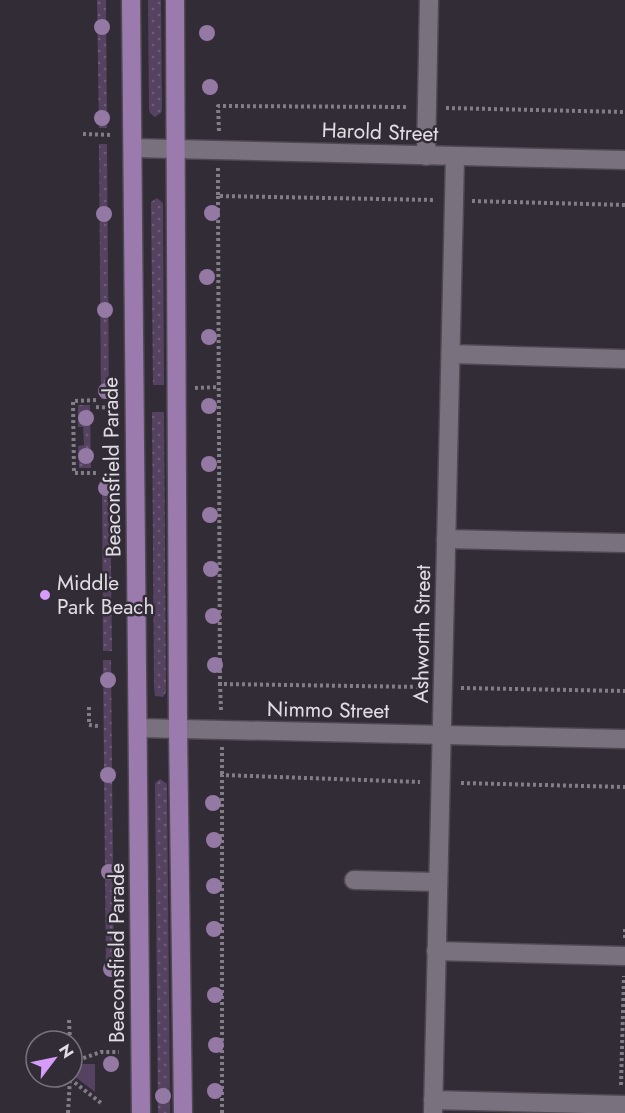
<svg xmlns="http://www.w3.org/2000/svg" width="625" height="1113" font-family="Jost,sans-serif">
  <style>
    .grass { fill: url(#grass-dots) }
    .green { fill: #554261 }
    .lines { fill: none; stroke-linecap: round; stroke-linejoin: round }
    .minor-casing { stroke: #4e4851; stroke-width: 21 }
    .major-casing { stroke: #4e4851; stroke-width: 21 }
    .path { stroke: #827d86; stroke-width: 4; stroke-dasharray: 3 3; stroke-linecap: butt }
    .minor { stroke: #79727e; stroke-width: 18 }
    .major { stroke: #9b7bae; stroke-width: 18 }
    .tree { fill: #9379a4 }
    .poi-dot { fill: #d79bf9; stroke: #322c36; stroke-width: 2 }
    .labels { text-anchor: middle; stroke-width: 5; stroke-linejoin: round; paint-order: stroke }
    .street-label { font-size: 21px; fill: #e1dde4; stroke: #322c36 }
    .poi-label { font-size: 21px; fill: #e1dde4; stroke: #322c36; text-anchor: start }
  </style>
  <defs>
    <pattern id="grass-dots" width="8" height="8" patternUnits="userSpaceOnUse" patternTransform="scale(1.5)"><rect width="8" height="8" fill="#554261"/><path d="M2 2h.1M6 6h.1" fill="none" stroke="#6d5d78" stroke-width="1.8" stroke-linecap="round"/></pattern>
  </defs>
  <rect width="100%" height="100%" fill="#322c36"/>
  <g class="grass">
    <path d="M97 0H106L107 128H99Z"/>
    <path d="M148 0H161L162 109 161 113 155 117 150 113 149 109Z"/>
    <path d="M99 144H107L109 399H101Z"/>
    <path d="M157 198 163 203 164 385H153L151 202Z"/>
    <path d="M78 405H90L91 468H79L78 446 84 445 83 427H78Z"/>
    <path d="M152 412H164L166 692 163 697 155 696 154 686Z"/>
    <path d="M102 476H110L112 651H103Z"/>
    <path d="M103 660H111L114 975H106Z"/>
    <path d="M160 779 167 784 170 1113H158L155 783Z"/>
  </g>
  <path class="green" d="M74 1064H95V1092L74 1076Z"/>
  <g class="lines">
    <defs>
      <g id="minor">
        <path d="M133 148 625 160"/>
        <path d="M426 156 429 0"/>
        <path d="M451 354 625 359"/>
        <path d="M446 539 625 543"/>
        <path d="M138 728 625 739"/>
        <path d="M354 880 438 882"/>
        <path d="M436 951 625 956"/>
        <path d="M433 1100 625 1105"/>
        <path d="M433 1113 455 157"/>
      </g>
      <g id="major">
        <path d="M131 0 141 1113"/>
        <path d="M175 0 178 728 183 1113"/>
      </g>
    </defs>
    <use href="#minor" class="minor-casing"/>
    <use href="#major" class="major-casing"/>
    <g class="path">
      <path d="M446 108 625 112"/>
      <path d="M219 131 218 106 408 107"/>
      <path d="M83 134 112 135"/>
      <path d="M218 168V196L435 200"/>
      <path d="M218 196 220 684"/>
      <path d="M472 201 625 205"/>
      <path d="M195 388 219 387"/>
      <path d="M96 400 73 401 74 473H97"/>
      <path d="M96 407 116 408"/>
      <path d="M461 688 625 691"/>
      <path d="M89 707V725L98 726"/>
      <path d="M221 710 220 684 423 687"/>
      <path d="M222 747V775"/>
      <path d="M461 783 625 787"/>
      <path d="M625 938V927"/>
      <path d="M69 1020 70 1041"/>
      <path d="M72 1062 101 1052H119"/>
      <path d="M70 1079 101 1103"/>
      <path d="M621 1085 624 976"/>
      <path d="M68 1113 70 1078"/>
      <path d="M222 1113V775L420 782"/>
    </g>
    <use href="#minor" class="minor"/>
    <use href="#major" class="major"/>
  </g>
  <g class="tree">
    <circle cx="102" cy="27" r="8"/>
    <circle cx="207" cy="33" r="8"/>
    <circle cx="210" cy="87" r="8"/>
    <circle cx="102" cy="118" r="8"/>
    <circle cx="212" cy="213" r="8"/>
    <circle cx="104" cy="214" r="8"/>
    <circle cx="207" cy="277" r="8"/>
    <circle cx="105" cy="310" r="8"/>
    <circle cx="209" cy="337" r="8"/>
    <circle cx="106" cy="391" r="8"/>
    <circle cx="209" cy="406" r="8"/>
    <circle cx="86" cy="418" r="8"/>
    <circle cx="86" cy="456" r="8"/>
    <circle cx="209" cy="464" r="8"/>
    <circle cx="106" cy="488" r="8"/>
    <circle cx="210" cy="515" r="8"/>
    <circle cx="211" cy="569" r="8"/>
    <circle cx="107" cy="584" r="8"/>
    <circle cx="213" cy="616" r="8"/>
    <circle cx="215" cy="665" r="8"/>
    <circle cx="108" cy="680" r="8"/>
    <circle cx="108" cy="775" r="8"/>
    <circle cx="213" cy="803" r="8"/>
    <circle cx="214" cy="840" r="8"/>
    <circle cx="109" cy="872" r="8"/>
    <circle cx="214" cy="886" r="8"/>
    <circle cx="214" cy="929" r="8"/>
    <circle cx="111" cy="969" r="8"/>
    <circle cx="215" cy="995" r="8"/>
    <circle cx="216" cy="1045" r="8"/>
    <circle cx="111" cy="1064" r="8"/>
    <circle cx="215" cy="1091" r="8"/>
    <circle cx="163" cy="1096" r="8"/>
  </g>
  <circle class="poi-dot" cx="45" cy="595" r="6"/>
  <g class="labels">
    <g class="street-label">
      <text transform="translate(380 132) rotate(2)" y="7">Harold Street</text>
      <text transform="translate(112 467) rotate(-91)" y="7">Beaconsfield Parade</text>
      <text transform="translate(422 634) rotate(-89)" y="7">Ashworth Street</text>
      <text transform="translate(328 710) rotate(1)" y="7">Nimmo Street</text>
      <text transform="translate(117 953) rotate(-90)" y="7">Beaconsfield Parade</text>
    </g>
    <g class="poi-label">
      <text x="57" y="590">Middle<tspan x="57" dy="24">Park Beach</tspan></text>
    </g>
  </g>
  <g transform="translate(54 1059) rotate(58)"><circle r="28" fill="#322c36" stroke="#78737c" stroke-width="1.5"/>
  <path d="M0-4.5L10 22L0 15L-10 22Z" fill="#d79bf9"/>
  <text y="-9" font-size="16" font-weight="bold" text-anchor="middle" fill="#e1dde4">N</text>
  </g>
</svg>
